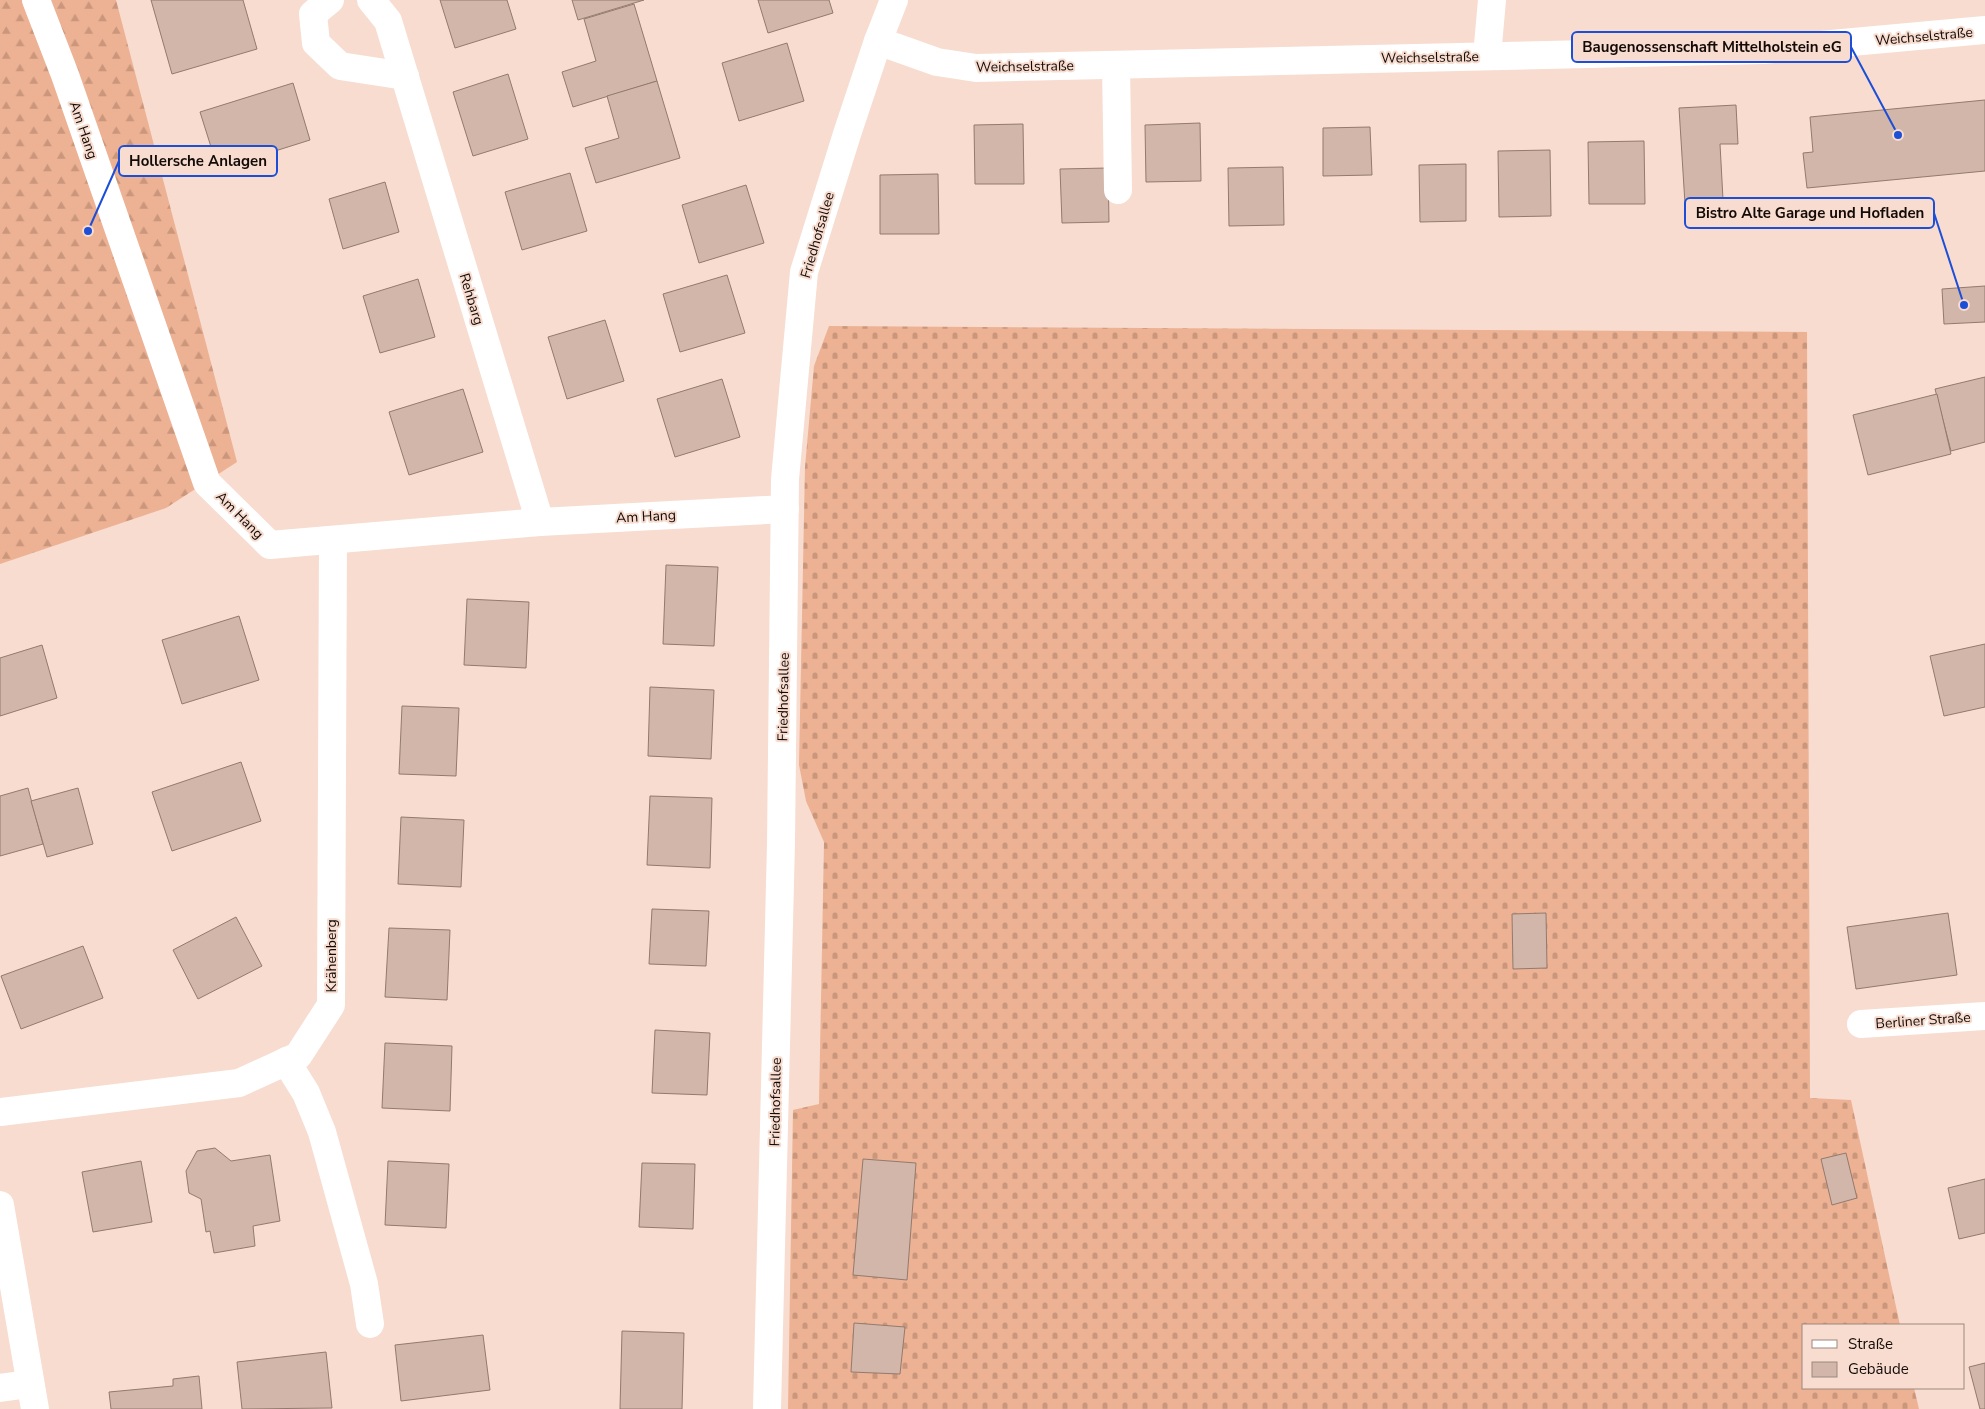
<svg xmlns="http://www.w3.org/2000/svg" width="1985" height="1409" font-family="'Nunito Sans',sans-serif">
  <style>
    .forest { fill: url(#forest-firs) }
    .cemetery { fill: url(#cemetery-stones) }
    .building { fill: #d1b6a9; stroke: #937a6e }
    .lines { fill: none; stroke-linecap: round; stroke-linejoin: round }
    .minor { stroke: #fff; stroke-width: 28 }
    .labels { text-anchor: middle; stroke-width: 4; stroke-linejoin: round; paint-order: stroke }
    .street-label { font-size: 14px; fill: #130a07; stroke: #f7dccf }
    .leader { fill: none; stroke: #1d4ed8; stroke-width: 2 }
    .callout-dot { fill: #1d4ed8; stroke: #f7dccf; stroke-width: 2 }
    .callout { fill: #f7dccf; stroke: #1d4ed8; stroke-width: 2 }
    .callout-label { font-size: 15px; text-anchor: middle; font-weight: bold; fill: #130a07 }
  </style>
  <defs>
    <pattern id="forest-firs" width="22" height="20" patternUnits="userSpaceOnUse" patternTransform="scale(1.25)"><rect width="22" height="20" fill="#edb193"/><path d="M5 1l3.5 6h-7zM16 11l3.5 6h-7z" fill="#ca977d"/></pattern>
    <pattern id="cemetery-stones" width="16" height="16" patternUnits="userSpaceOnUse" patternTransform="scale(1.25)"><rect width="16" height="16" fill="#edb193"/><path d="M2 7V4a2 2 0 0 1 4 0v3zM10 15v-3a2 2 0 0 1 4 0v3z" fill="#ca977d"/></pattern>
  </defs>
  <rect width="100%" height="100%" fill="#f7dccf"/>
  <path class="forest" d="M0 0H116L237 462 166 508 0 564Z"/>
  <path class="cemetery" d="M829 326 1807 332 1810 1098 1851 1100 1900 1325H1804V1388H1914L1919 1409H788L793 1110 819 1104 824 842 806 801 799 765 805 467 814 366Z"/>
  <g class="building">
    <path d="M151 0H243L257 49 172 74Z"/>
    <path d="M440 0H507L516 29 455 48Z"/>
    <path d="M572 0H644L578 20Z"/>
    <path d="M758 0H829L833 13 768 33Z"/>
    <path d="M634 4 657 81 573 107 562 72 596 61 584 19Z"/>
    <path d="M787 43 804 101 739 121 722 63Z"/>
    <path d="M508 74 528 139 473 156 453 92Z"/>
    <path d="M657 81 680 158 596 183 585 148 619 138 607 96Z"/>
    <path d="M293 83 310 140 218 169 200 112Z"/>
    <path d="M1985 100V171L1807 188 1803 153 1813 152 1810 117Z"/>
    <path d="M1736 105 1738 144H1720L1724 218 1686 220 1679 108Z"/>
    <path d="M1200 123 1201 181 1146 182 1145 125Z"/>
    <path d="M1023 124 1024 184H975L974 125Z"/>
    <path d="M1370 127 1372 175 1323 176V128Z"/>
    <path d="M1644 141 1645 204H1589L1588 142Z"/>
    <path d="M1550 150 1551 216 1499 217 1498 151Z"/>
    <path d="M1466 164V221L1420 222 1419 165Z"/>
    <path d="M1283 167 1284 225 1229 226 1228 168Z"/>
    <path d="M1108 168 1109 222 1062 223 1060 169Z"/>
    <path d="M570 173 587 231 522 250 505 192Z"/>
    <path d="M938 174 939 234H880V175Z"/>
    <path d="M385 182 399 232 343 249 329 199Z"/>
    <path d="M746 185 764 243 699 263 682 205Z"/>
    <path d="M727 275 745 333 680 352 663 294Z"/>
    <path d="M418 279 435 337 380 353 363 296Z"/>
    <path d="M1985 286V322L1944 324 1942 289Z"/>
    <path d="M605 320 624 381 567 399 548 337Z"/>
    <path d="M1985 377V442L1951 451 1935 389Z"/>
    <path d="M722 379 740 437 675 457 657 399Z"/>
    <path d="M463 389 483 452 409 475 389 412Z"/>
    <path d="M1937 394 1951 454 1868 475 1853 415Z"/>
    <path d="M666 565 718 567 714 646 663 644Z"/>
    <path d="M467 599 529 602 526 668 464 665Z"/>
    <path d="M239 616 259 680 182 704 162 640Z"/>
    <path d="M1985 644V707L1944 716 1930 656Z"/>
    <path d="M42 645 57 698 0 716V658Z"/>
    <path d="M650 687 714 690 711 759 648 756Z"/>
    <path d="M402 706 459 708 456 776 399 774Z"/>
    <path d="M241 762 261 821 172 851 152 792Z"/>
    <path d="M28 788 43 844 0 856V796Z"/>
    <path d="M78 788 93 844 47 857 31 801Z"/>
    <path d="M650 796 712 798 710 868 647 865Z"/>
    <path d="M401 817 464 820 461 887 398 884Z"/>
    <path d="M652 909 709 911 706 966 649 964Z"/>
    <path d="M1546 913 1547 968 1513 969 1512 914Z"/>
    <path d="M1948 913 1957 975 1856 989 1847 927Z"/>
    <path d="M236 917 262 966 198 999 173 950Z"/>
    <path d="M389 928 450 930 447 1000 385 997Z"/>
    <path d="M83 946 103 998 21 1029 1 976Z"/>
    <path d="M655 1030 710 1033 707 1095 652 1093Z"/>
    <path d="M385 1043 452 1046 450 1111 382 1108Z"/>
    <path d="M215 1148 231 1161 270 1155 280 1221 253 1226 255 1246 214 1253 210 1231 206 1232 201 1199 189 1193 186 1171 197 1151Z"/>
    <path d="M1846 1153 1857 1198 1832 1205 1821 1159Z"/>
    <path d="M863 1159 916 1163 907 1280 853 1275Z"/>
    <path d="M141 1161 152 1222 93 1232 82 1172Z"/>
    <path d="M388 1161 449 1164 446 1228 385 1225Z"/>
    <path d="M642 1163 695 1164 693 1229 639 1227Z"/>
    <path d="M1985 1179V1233L1959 1239 1948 1188Z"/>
    <path d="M854 1323 905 1327 900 1374 851 1372Z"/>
    <path d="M622 1331 684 1333 682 1409H620Z"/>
    <path d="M483 1335 490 1390 401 1401 395 1345Z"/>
    <path d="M326 1352 332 1408 242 1409 237 1362Z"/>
    <path d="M1985 1363V1409H1980L1969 1367Z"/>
    <path d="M199 1376 202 1409H111L109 1392 173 1386V1379Z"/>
  </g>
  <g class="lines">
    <g class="minor">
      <path d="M36 0 65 75 207 483 270 545 540 522 785 509"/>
      <path d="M330 0 313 14 316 43 340 66 405 76"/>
      <path d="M371 0 388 21 540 522"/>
      <path d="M878 41 937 62 976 68 1764 50 1985 30"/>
      <path d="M1487 56 1492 0"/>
      <path d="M1116 65 1118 190"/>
      <path d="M1861 1024 1985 1016"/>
      <path d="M286 1061 306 1093 322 1132 364 1284 370 1324"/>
      <path d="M0 1112 239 1083 298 1056 331 1005 333 540"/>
      <path d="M0 1205 35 1409"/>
      <path d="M0 1388 29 1384"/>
      <path d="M767 1409 781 843 785 479 804 272 847 134 878 41 894 0"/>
    </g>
  </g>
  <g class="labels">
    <g class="street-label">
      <text transform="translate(1924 36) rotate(-5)" y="5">Weichselstraße</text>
      <text transform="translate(1430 57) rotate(-1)" y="5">Weichselstraße</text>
      <text transform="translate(1025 66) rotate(-1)" y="5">Weichselstraße</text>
      <text transform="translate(84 130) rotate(71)" y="5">Am Hang</text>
      <text transform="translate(817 235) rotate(-74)" y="5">Friedhofsallee</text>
      <text transform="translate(472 299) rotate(73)" y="5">Rehbarg</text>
      <text transform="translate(240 515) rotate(45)" y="5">Am Hang</text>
      <text transform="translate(646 516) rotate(-3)" y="5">Am Hang</text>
      <text transform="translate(783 697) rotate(-89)" y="5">Friedhofsallee</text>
      <text transform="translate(331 956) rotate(-90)" y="5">Krähenberg</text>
      <text transform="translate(1923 1020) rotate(-4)" y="5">Berliner Straße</text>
      <text transform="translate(775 1102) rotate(-89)" y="5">Friedhofsallee</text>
    </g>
  </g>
  <path class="leader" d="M1898 135L1851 47M88 231L119 161M1964 305L1934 213"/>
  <g class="callout-dot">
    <circle cx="1898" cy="135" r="5"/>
    <circle cx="88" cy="231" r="5"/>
    <circle cx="1964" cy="305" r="5"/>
  </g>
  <g class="callout">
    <rect x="1572" y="32" width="279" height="30" rx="5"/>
    <rect x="119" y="146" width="158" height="30" rx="5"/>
    <rect x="1685" y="198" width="249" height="30" rx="5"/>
  </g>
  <g class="callout-label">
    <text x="1712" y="52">Baugenossenschaft Mittelholstein eG</text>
    <text x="198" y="166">Hollersche Anlagen</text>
    <text x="1810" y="218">Bistro Alte Garage und Hofladen</text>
  </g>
  <rect x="1802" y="1324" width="162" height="65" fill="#f7dccf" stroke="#9c887f"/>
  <rect x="1812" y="1340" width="25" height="8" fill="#ffffff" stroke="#9c887f"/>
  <text x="1848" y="1349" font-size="15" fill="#130a07">Straße</text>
  <rect x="1812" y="1362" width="25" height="15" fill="#d1b6a9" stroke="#9c887f"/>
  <text x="1848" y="1374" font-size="15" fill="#130a07">Gebäude</text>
</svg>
